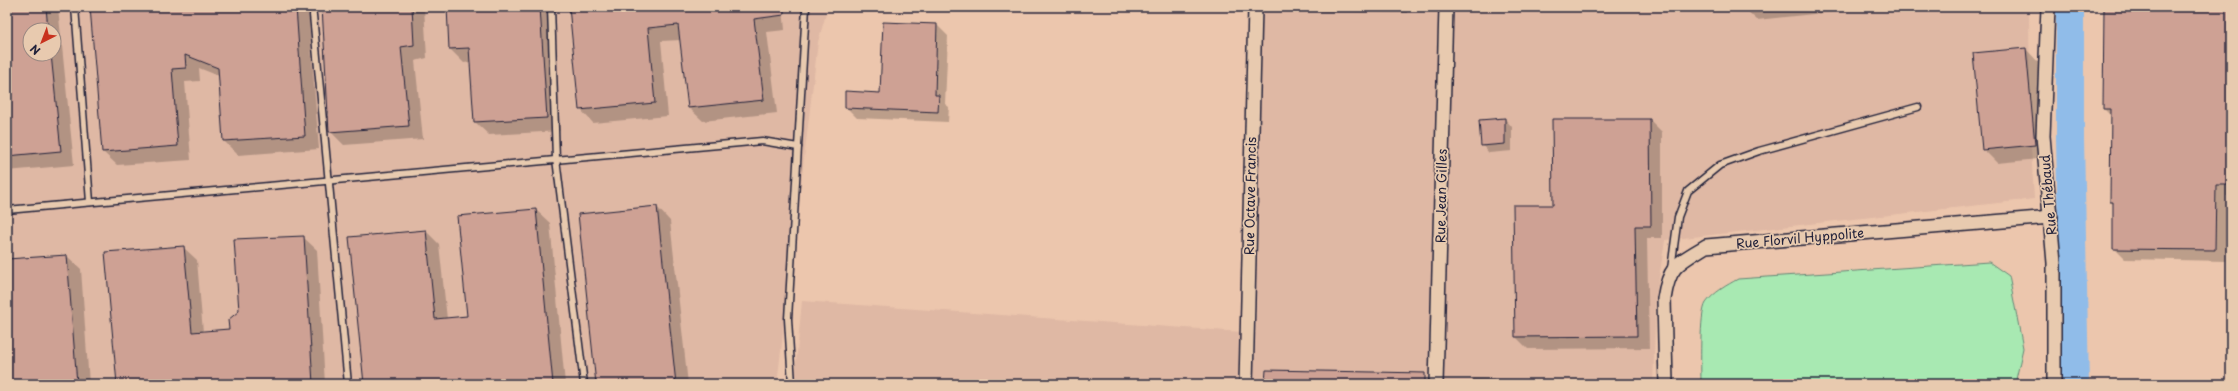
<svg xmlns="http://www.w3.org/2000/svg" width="2238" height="391" font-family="'Playpen Sans',sans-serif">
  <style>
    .built { fill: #dfb8a4; fill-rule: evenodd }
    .green { fill: #a8e9b2; stroke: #658676 }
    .shadow { fill: #0003; fill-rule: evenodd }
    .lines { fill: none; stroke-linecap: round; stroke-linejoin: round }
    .river { stroke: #90bce9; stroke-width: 28 }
    .building { fill: #cea194; stroke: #22223b }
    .lane-casing { stroke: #22223b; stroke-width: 9 }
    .street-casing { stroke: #22223b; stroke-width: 16 }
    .lane { stroke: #e8caaf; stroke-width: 6 }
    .street { stroke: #e8caaf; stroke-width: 13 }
    .labels { text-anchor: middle; stroke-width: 3.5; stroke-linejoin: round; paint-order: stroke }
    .street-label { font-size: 13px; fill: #22223b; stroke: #e8caaf }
  </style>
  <rect width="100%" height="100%" fill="#ecc6ad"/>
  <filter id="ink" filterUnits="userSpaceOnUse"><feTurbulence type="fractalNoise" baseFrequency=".025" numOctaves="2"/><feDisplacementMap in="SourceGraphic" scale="8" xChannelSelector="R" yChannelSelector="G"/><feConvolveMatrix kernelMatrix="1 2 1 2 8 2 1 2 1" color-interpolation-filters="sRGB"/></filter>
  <g filter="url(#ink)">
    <g class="built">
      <path d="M7 7H828L818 42 777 384H7ZM30 30H54V54H30Z"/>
      <path d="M1262 7H2029L2030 128 2034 199 1665 240 1656 298 1653 384H794L802 301 1256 333Z"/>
    </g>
    <path class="green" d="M1989 262 2009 276 2023 348 2015 384H1701C1701 369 1699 314 1706 303 1714 292 1727 285 1738 279Z"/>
    <g class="shadow">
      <path d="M7 7H58L74 165 7 171ZM30 30H54V54H30Z"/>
      <path d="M92 7H308L319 149 238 155 224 141 219 76 199 68 200 81 185 82 191 160 117 165 103 152Z"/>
      <path d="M323 7H424L427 58 415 61 423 139 344 145 330 131Z"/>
      <path d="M448 7H552L560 131 489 135 475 122 471 62 464 63 450 49Z"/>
      <path d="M570 7H783L785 30 767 32 777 113 703 121 689 108 681 40 661 41 668 116 593 123 580 109Z"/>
      <path d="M1286 7H1408L1407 13 1290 11Z"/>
      <path d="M1743 7H1881L1757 20Z"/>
      <path d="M2105 7H2231V196H2226V261L2125 259 2114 248V205L2111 202 2112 117 2104 109Z"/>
      <path d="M884 23 937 25 948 36 945 104 949 107 948 122 857 118 846 107 881 94Z"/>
      <path d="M2026 49 2039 63 2049 158 1997 163 1983 149Z"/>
      <path d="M1505 119 1512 127V151L1489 153 1482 145Z"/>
      <path d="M1650 120 1662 132V238H1647L1649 348 1528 349 1516 337 1514 206H1554Z"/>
      <path d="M657 207 670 221 688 384H597Z"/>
      <path d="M536 210 550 223 565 384H365L426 231 439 244 447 319 468 317Z"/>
      <path d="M303 237 317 250 325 384H118L183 247 197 260 203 332 230 330 240 312Z"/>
      <path d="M67 256 81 269 89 384H7V260Z"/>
      <path d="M1472 378 1622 384H1472Z"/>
    </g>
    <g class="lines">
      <path class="river" d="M2070 7V139L2075 384"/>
    </g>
    <g class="building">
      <path d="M7 7H46L48 30H30V54H51L61 151 7 156Z"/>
      <path d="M90 7H296L305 136 223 141 218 68 185 55 186 68 172 69 178 146 102 152Z"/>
      <path d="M322 7H412L414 45 401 47 409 126 329 132Z"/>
      <path d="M447 7H540L547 118 474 122 469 48 449 49Z"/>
      <path d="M569 7H784V15L754 19 764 100 688 108 678 25 648 28 655 103 579 110Z"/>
      <path d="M2104 7H2231V185H2216L2215 250 2113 249V202H2110L2111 109H2103Z"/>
      <path d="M883 22 937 24 935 95H939L938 112 845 108V91L880 93Z"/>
      <path d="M2026 48 2035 145 1982 150 1973 53Z"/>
      <path d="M1505 118V144L1481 146 1479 120Z"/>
      <path d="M1552 119H1650L1651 226H1635L1637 336 1515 337 1513 205H1553Z"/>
      <path d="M657 206 676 384H596L578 214Z"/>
      <path d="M536 209 553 384H364L349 237 426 230 435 319 467 316 457 216Z"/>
      <path d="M304 236 313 384H117L105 252 184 246 192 332 229 329 228 320 239 311 234 239Z"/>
      <path d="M67 255 77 384H7V259Z"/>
      <path d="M1266 370 1425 373V384H1265Z"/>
    </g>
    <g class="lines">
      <defs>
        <g id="lane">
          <path d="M75 7 90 202"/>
          <path d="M551 7 556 159 584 384"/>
          <path d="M313 15 348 384"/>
          <path d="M7 210 762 141 798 147 806 7"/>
          <path d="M1671 269 1678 217 1688 191 1720 165 1759 151 1918 107"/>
          <path d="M792 384 788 319 798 147"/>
        </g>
        <g id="street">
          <path d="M2048 7 2043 136 2054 263V384"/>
          <path d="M1246 384 1255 7"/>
          <path d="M1436 384 1446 7"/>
          <path d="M1666 384 1664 299C1669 265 1678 263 1706 246L2051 217"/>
        </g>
      </defs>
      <use href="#lane" class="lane-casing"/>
      <use href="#street" class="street-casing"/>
      <use href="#lane" class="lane"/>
      <use href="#street" class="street"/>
    </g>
  </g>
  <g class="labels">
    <g class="street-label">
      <text transform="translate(2048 195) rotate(-95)" y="5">Rue Thébaud</text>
      <text transform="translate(1250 196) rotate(-89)" y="5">Rue Octave Francis</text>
      <text transform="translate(1441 196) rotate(-89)" y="5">Rue Jean Gilles</text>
      <text transform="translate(1800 238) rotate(-5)" y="5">Rue Florvil Hyppolite</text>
    </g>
  </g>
  <rect width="2238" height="391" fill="none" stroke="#e8caaf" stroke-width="24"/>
  <rect x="12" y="12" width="2214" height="367" fill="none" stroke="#22223b" stroke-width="1.5" filter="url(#ink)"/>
  <g transform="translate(42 42) rotate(222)"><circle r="19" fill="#e8caaf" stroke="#998781"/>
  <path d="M0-3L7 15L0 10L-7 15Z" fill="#c8321e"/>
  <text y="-6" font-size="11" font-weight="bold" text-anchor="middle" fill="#22223b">N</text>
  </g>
</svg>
